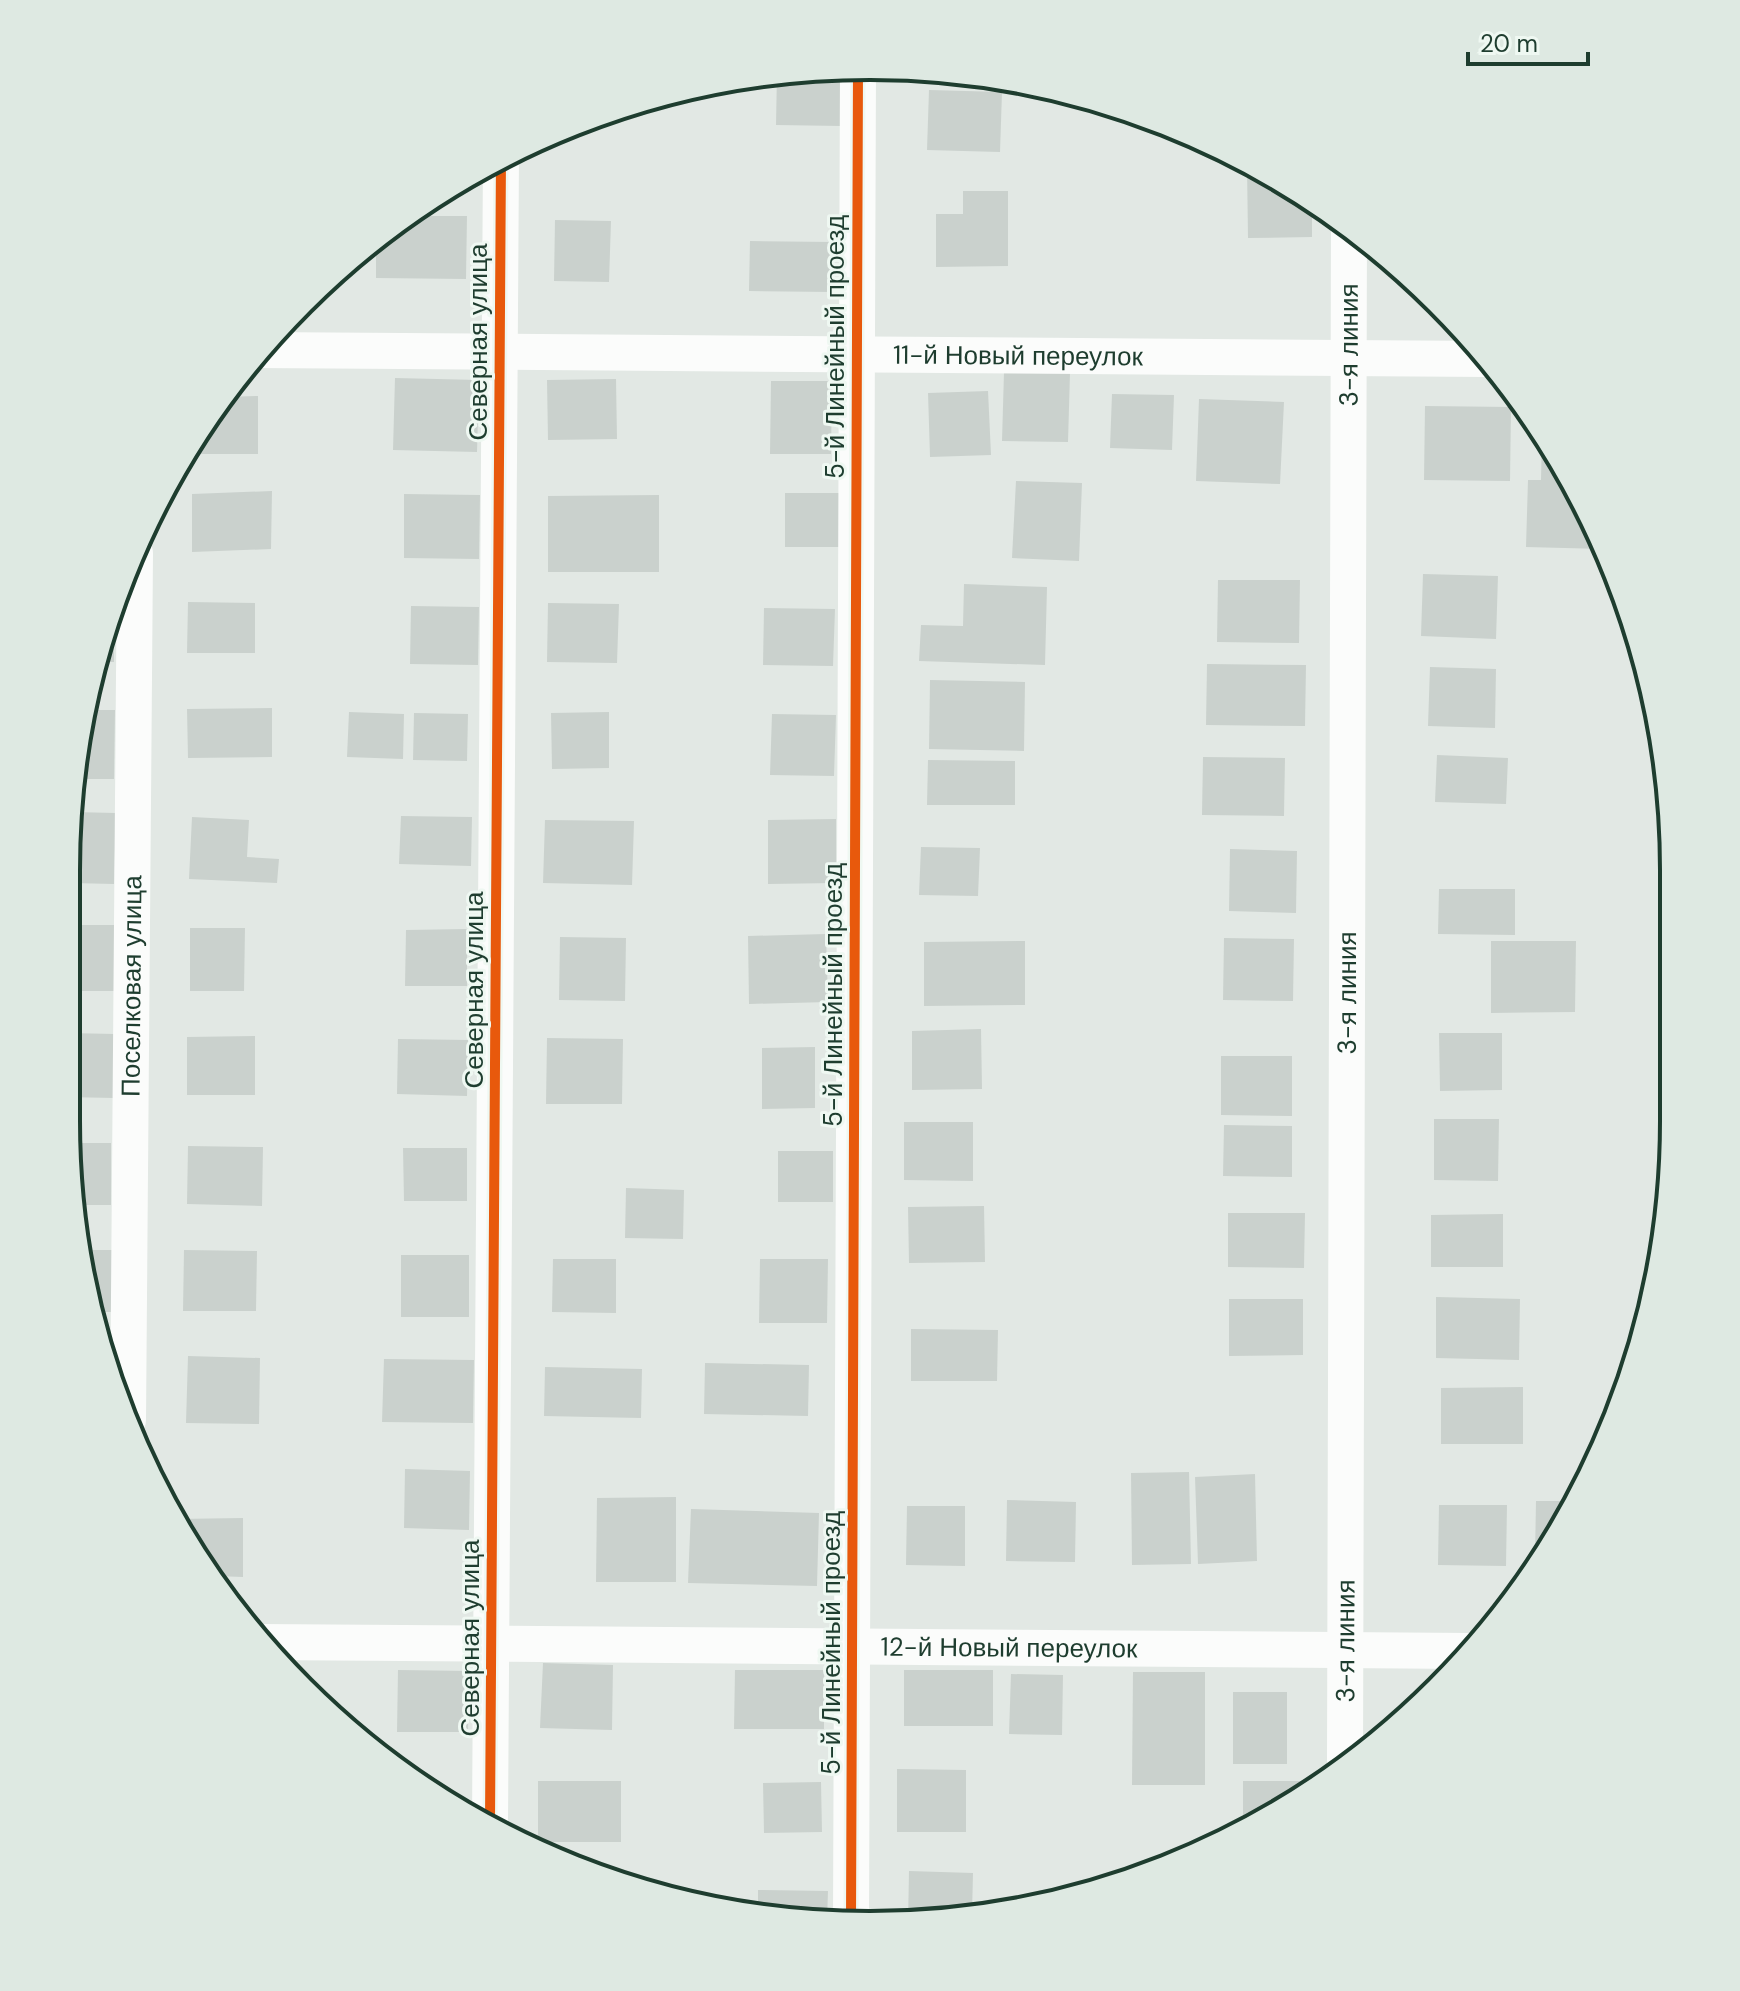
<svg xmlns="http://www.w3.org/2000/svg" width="1740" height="1991" font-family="'DM Sans',sans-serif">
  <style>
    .building { fill: #cad1cd }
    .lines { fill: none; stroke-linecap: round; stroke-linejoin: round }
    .street { stroke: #fbfcfb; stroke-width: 36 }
    .cycleway-casing { stroke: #eff8f2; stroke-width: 15 }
    .cycleway { stroke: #e8590c; stroke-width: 10 }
    .labels { text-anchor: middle; stroke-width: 6; stroke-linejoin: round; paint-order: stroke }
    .street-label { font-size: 26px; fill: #1e3d2f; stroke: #eff8f2 }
    .rim { fill: none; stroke: #1e3d2f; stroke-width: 4 }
  </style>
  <rect width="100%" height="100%" fill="#e2e8e4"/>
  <g class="building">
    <path d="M843 70 842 126 776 125 777 72Z"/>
    <path d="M929 90 1002 92 1000 152 927 150Z"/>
    <path d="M620 107V120L583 121 612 109Z"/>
    <path d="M1247 166H1254L1312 203V237L1248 238Z"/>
    <path d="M963 191H1008V266L936 267V214H963Z"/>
    <path d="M407 216H467L466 279 376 278V236Z"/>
    <path d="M555 220 611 221 609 282 554 281Z"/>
    <path d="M750 241 833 242 832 292 749 291Z"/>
    <path d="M1004 372 1070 373 1068 442 1002 441Z"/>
    <path d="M395 378 479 380 477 452 393 450Z"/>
    <path d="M616 379 617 439 548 440 547 380Z"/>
    <path d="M771 381H832L831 454H770Z"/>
    <path d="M988 391 991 455 930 457 928 393Z"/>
    <path d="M1112 394 1174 395 1172 450 1110 448Z"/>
    <path d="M258 396V454H184L225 397Z"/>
    <path d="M1199 399 1284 402 1280 484 1196 481Z"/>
    <path d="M1425 406 1511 407 1510 481 1424 480Z"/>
    <path d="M1542 434 1567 468 1603 549 1526 547 1528 480H1541Z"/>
    <path d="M1016 481 1082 483 1079 561 1012 558Z"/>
    <path d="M272 491 271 549 192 552V494Z"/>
    <rect x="785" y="493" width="54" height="54"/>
    <path d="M404 494 480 495 479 559 404 558Z"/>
    <path d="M659 495V572H548V496Z"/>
    <path d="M1423 574 1498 576 1496 639 1421 636Z"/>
    <path d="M1218 580H1300L1299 643 1217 642Z"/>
    <path d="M964 584 1047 587 1045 665 919 661 921 625 963 626Z"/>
    <path d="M114 600V662H97L109 611Z"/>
    <path d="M188 602 255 603V653H187Z"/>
    <path d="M548 603 619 604 617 663 547 662Z"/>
    <path d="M411 606 479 607 478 665 410 664Z"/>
    <path d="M764 608 835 609 833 666 763 665Z"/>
    <path d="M1207 664 1306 665 1305 726 1206 725Z"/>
    <path d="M1430 667 1496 669 1495 728 1428 726Z"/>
    <path d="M930 680 1025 682 1024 751 929 749Z"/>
    <path d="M272 708V757L188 758 187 709Z"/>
    <path d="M86 710H115L114 779H73V765Z"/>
    <path d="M349 712 404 714 403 759 347 757Z"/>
    <path d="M609 712V768L552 769 551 713Z"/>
    <path d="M414 713 468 714 467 761 413 760Z"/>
    <path d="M772 714 836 715 834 776 770 775Z"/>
    <path d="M1437 755 1508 758 1506 804 1435 802Z"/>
    <path d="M1203 757 1285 758 1284 816 1202 815Z"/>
    <path d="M928 760 1015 761V805H927Z"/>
    <path d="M72 812 116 813 114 884 71 883Z"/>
    <path d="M401 816 472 817 471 866 399 864Z"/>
    <path d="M192 817 249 820 247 857 279 859 277 883 189 879Z"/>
    <path d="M836 819V883L768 884V820Z"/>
    <path d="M545 820 634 821 632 885 543 883Z"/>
    <path d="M921 847 980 848 978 896 919 895Z"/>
    <path d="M1230 849 1297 851 1296 913 1229 911Z"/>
    <path d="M1439 889H1515V935L1438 934Z"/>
    <path d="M70 925H118V991H69Z"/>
    <path d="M190 928H245L244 991H190Z"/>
    <path d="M467 929V986H405L406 930Z"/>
    <path d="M826 934 828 1002 749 1004 748 936Z"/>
    <path d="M560 937 626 938 625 1001 559 1000Z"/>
    <path d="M1224 938 1294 939 1293 1001 1223 1000Z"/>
    <path d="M1025 941V1005L924 1006V942Z"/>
    <path d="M1491 941H1576L1575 1012 1491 1013Z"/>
    <path d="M981 1029 982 1089 912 1090V1031Z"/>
    <path d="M68 1033 115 1034 114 1098 66 1097Z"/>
    <path d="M1439 1033H1502V1090L1440 1091Z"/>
    <path d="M255 1036V1095H187V1037Z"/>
    <path d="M547 1038 623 1039 622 1104H546Z"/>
    <path d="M398 1039 468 1040 467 1096 397 1094Z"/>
    <path d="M815 1047V1108L762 1109V1048Z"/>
    <path d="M1221 1056H1292V1116L1221 1115Z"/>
    <path d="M1434 1119H1499L1498 1181 1434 1180Z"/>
    <path d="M904 1122H973V1181L904 1180Z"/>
    <path d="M1224 1125 1292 1126V1177L1223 1176Z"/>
    <path d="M69 1143H111V1205H77Z"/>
    <path d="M188 1146 263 1147 262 1206 187 1204Z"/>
    <path d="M403 1148H467V1201H404Z"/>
    <rect x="778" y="1151" width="55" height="51"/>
    <path d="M626 1188 684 1190 683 1239 625 1238Z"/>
    <path d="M984 1206 985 1262 909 1263 908 1207Z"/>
    <path d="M1228 1213H1305L1304 1268 1228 1267Z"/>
    <path d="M1503 1214V1267H1431V1215Z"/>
    <path d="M83 1250H116V1312H91Z"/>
    <path d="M184 1250 257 1251 256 1311H183Z"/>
    <rect x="401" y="1255" width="68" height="62"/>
    <path d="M553 1259H616V1313L552 1312Z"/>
    <path d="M760 1259H828L827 1323H759Z"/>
    <path d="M1436 1297 1520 1299 1519 1360 1436 1358Z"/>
    <path d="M1229 1299H1303V1355L1229 1356Z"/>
    <path d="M911 1329 998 1330 997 1381H911Z"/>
    <path d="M188 1356 260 1358 259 1424 186 1423Z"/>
    <path d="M384 1359 474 1360 473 1423 382 1422Z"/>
    <path d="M705 1363 809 1365 808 1416 704 1414Z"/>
    <path d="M545 1367 642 1369 641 1418 544 1416Z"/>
    <path d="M1523 1387V1444H1441V1388Z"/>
    <path d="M405 1469 470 1471 469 1530 404 1528Z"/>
    <path d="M1189 1472 1191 1564 1132 1565 1131 1473Z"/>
    <path d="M1255 1474 1257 1561 1198 1564 1195 1477Z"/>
    <path d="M676 1497V1582H596L597 1498Z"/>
    <path d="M1007 1500 1076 1502 1075 1562 1006 1561Z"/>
    <path d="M1536 1501H1574L1545 1556H1535Z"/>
    <path d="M1439 1505H1507L1506 1566 1438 1565Z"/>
    <path d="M907 1506H965V1566L906 1565Z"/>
    <path d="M691 1509 819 1513 817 1586 688 1583Z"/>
    <path d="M243 1518V1577L216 1576 177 1519Z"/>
    <path d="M543 1663 613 1665 612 1730 540 1728Z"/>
    <path d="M398 1670 469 1671 468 1732H397Z"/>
    <path d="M735 1670H824V1729H734Z"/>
    <rect x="904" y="1670" width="89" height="56"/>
    <path d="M1133 1672H1205V1785H1132Z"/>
    <path d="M1441 1672H1453L1441 1687Z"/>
    <path d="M1011 1674 1063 1675 1062 1735 1009 1734Z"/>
    <rect x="1233" y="1692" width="54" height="72"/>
    <path d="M897 1769 966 1770V1832H897Z"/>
    <rect x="538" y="1781" width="83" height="61"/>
    <path d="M1243 1781H1303L1302 1794 1272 1817 1243 1830Z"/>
    <path d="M821 1782 822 1832 764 1833 763 1783Z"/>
    <path d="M909 1871 973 1873 972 1914 923 1923H908Z"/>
    <path d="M758 1890 828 1891 827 1920 758 1916Z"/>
  </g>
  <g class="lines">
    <g class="street">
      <path id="s1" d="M258 350 1488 359"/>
      <path id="s2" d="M128 1420 135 553"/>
      <path id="s3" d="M259 1642 1470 1651"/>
      <path id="s4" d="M1345 1761 1349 226"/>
      <path d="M490 1822 501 157"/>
      <path d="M851 1921 858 70"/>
    </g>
    <defs>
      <g id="cycleway">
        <path d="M490 1822 501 157"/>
        <path d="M851 1921 858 70"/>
      </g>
    </defs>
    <use href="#cycleway" class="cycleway-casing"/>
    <use href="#cycleway" class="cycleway"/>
  </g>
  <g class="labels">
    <g class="street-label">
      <text transform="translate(478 342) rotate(-90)" y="9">Северная улица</text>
      <text dy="9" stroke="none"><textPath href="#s4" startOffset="1416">3-я линия</textPath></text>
      <text transform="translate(835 347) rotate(-90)" y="9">5-й Линейный проезд</text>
      <text dy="9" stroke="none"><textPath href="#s1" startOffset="760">11-й Новый переулок</textPath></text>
      <text dy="9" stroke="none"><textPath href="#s2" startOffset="434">Поселковая улица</textPath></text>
      <text transform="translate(474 990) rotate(-90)" y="9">Северная улица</text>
      <text dy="9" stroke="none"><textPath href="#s4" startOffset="768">3-я линия</textPath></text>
      <text transform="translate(833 995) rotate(-90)" y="9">5-й Линейный проезд</text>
      <text transform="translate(470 1638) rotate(-90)" y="9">Северная улица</text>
      <text dy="9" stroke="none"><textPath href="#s4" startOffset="120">3-я линия</textPath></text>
      <text transform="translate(831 1643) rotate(-90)" y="9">5-й Линейный проезд</text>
      <text dy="9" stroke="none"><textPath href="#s3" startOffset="750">12-й Новый переулок</textPath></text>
    </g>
  </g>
  <path d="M0 0H1740V1991H0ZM870 80H870A790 790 0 0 1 1660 870V1121A790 790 0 0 1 870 1911H870A790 790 0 0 1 80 1121V870A790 790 0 0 1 870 80Z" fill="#dee9e2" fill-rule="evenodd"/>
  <path class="rim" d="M870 80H870A790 790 0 0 1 1660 870V1121A790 790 0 0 1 870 1911H870A790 790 0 0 1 80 1121V870A790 790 0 0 1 870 80Z"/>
  <path d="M1468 52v12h120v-12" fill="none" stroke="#1e3d2f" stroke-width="4"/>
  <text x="1480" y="52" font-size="24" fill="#1e3d2f" stroke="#eff8f2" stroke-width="6" paint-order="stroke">20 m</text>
</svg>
